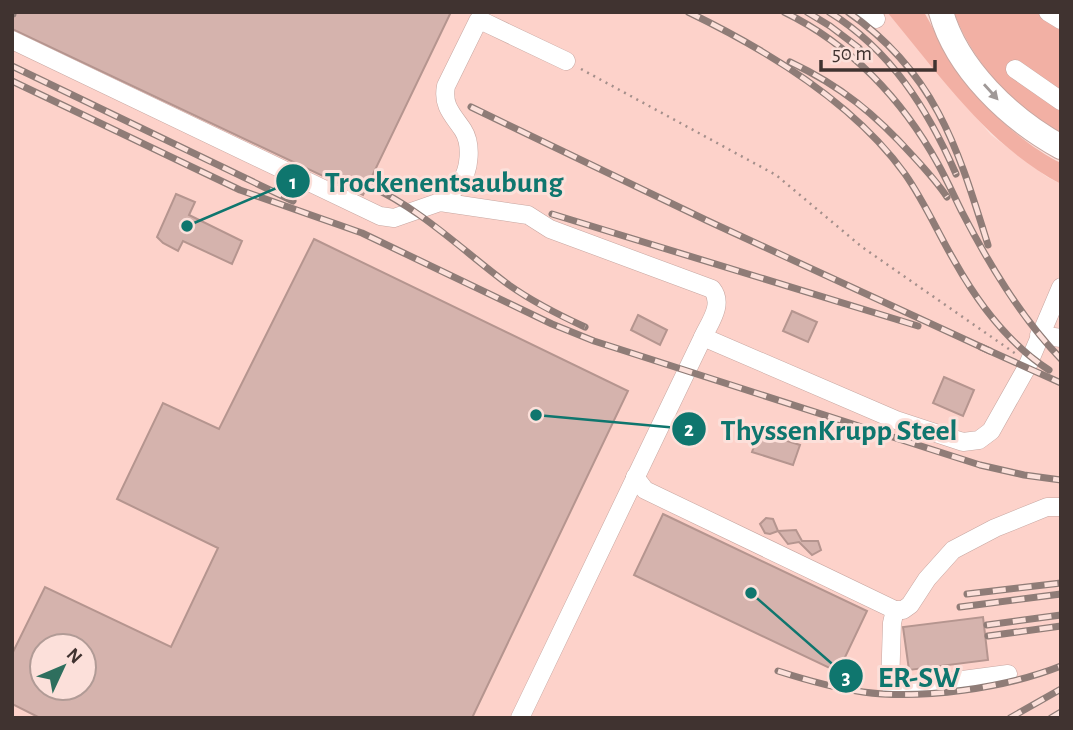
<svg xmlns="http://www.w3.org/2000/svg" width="1073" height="730" font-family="'Alegreya Sans',sans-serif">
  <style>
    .built { fill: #fdd2ca; fill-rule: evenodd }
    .green { fill: #f2b0a4 }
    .building { fill: #d5b3ad; stroke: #b5958f; stroke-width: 2; fill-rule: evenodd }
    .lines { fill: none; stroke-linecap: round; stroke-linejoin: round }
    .minor-casing { stroke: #c7a6a0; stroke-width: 19 }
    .highway-casing { stroke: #c7a6a0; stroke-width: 26 }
    .path { stroke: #a48f8b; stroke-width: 2.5; stroke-dasharray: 2 5; stroke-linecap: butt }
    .minor { stroke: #fff; stroke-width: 18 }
    .highway { stroke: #fff; stroke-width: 24 }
    .rail-casing { stroke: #8f7c77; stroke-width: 7 }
    .rail { stroke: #fce0da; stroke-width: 4.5; stroke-dasharray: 13; stroke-linecap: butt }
    .oneway { fill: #a09998 }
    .leader { fill: none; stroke: #0f766e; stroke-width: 2.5 }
    .callout-dot { fill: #0f766e; stroke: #fce0da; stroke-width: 2.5 }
    .mark-label { font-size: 21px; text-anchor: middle; font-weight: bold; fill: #fff }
    .callout-label { font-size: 30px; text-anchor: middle; font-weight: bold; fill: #0f766e; stroke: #fce0da; stroke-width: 6; stroke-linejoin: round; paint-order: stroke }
  </style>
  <rect width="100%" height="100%" fill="#fce0da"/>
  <path class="built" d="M12 12H887L991 135 1047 177 1061 184V718H12ZM42 646H84V688H42Z"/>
  <g class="green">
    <path d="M887 12H924C936 33 946 54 959 74 979 104 1028 148 1061 163V184C987 145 940 75 887 12Z"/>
    <path d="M954 12H1061V134C1017 114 969 57 954 12Z"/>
  </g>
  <g class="building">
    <path d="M12 12H451L363 195 12 29Z"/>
    <path d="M176 194 195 202 189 215 242 241 232 264 183 241 178 251 163 243 157 237Z"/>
    <path d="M314 239 628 391 472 718H40L12 704V654L45 587 171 647 218 548 117 499 163 403 219 429ZM42 646H84V688H42Z"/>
    <path d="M792 311 817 322 808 342 783 331Z"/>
    <path d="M638 315 667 330 660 345 631 330Z"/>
    <path d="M944 377 974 390 963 416 933 403Z"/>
    <path d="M759 432 800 445 793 465 752 452Z"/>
    <path d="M663 514 867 611 838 672 634 575Z"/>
    <path d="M766 518 773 519 778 531 796 530 802 541H818L821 550 812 555 799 542 788 544 778 531 770 534 765 533 760 524Z"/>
    <path d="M983 617 988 660 909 670 903 627Z"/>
  </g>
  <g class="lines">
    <defs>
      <g id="minor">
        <path d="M865 12 876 19"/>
        <path d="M1048 12 1061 20"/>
        <path d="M12 40 380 216 394 218 440 202 528 215 550 229 712 289C724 304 710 322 703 337L520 718"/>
        <path d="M1015 69 1061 101"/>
        <path d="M440 202C446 196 455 190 460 183 470 170 472 144 463 130 453 115 442 106 446 86L478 21 484 22 566 61"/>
        <path d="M1039 335 1061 338"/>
        <path d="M703 337 896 420 963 442 979 440 991 431 1027 367 1061 287"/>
        <path d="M635 477 645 490 895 610H903L910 605 927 579 953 550 995 528 1047 507H1061"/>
        <path d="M895 610 892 623 890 686H917L1008 674"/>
      </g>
      <path id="highway" d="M941 12C957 69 1010 119 1061 147"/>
    </defs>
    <use href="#minor" class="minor-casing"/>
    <use href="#highway" class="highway-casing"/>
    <path class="path" d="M581 69 776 175 862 247 1016 354"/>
    <use href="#minor" class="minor"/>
    <use href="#highway" class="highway"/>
    <defs>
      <g id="rail">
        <path d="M688 12C765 49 854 103 905 174 924 201 938 233 955 262 978 303 1009 344 1049 370"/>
        <path d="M784 12C850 44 903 100 938 164 947 180 954 196 962 212 989 264 1020 316 1061 359"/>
        <path d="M807 12 830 26 859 48"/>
        <path d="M829 12C891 50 928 110 956 174"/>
        <path d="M848 12C936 73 958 149 988 245"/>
        <path d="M12 14H13"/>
        <path d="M790 62C841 86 875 114 913 156 925 169 937 182 947 197"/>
        <path d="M12 66 293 201"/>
        <path d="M12 81 240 190 362 233 552 324 594 341 980 465 1024 475 1061 480"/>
        <path d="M471 107 708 221 990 351"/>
        <path d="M368 185C421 209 462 250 509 285 533 302 559 315 585 327"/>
        <path d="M552 214 918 326"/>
        <path d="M981 347 1061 383"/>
        <path d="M967 594 1061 583"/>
        <path d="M960 607 1061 594"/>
        <path d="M987 625 1061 615"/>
        <path d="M988 636 1061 626"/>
        <path d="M778 671C806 680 834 688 863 692 921 700 1006 688 1061 666"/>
        <path d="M1010 718 1061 689"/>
        <path d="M1051 718 1061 712"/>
      </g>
    </defs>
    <use href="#rail" class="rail-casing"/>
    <use href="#rail" class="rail"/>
  </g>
  <defs><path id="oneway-solid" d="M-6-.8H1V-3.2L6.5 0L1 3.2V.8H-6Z" transform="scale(1.75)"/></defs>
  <use class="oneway" href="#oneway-solid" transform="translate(991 92) rotate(48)"/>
  <path class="leader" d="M187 226L293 181M536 415L689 429M751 593L846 676"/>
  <g class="callout-dot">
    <circle cx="187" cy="226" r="7"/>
    <circle cx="536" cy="415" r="7"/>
    <circle cx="751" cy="593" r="7"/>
    <circle cx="293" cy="181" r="18"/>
    <circle cx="689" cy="429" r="18"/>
    <circle cx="846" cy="676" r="18"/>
  </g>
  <g class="mark-label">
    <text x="293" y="189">1</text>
    <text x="689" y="436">2</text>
    <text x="846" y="684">3</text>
  </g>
  <g class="callout-label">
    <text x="444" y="192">Trockenentsaubung</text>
    <text x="839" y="440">ThyssenKrupp Steel</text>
    <text x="919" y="687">ER-SW</text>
  </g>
  <rect width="1073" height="730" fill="none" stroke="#403330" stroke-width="28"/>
  <g transform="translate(63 667) rotate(46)"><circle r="33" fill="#fce0da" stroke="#b19b96" stroke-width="2"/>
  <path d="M0-5L12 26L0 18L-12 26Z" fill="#2e6f5e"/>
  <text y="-10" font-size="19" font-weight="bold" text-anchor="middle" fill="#403330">N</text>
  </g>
  <path d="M821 60v10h114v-10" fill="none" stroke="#403330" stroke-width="3.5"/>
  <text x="832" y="60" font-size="21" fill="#403330" stroke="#fce0da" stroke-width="5" paint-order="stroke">50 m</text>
</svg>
